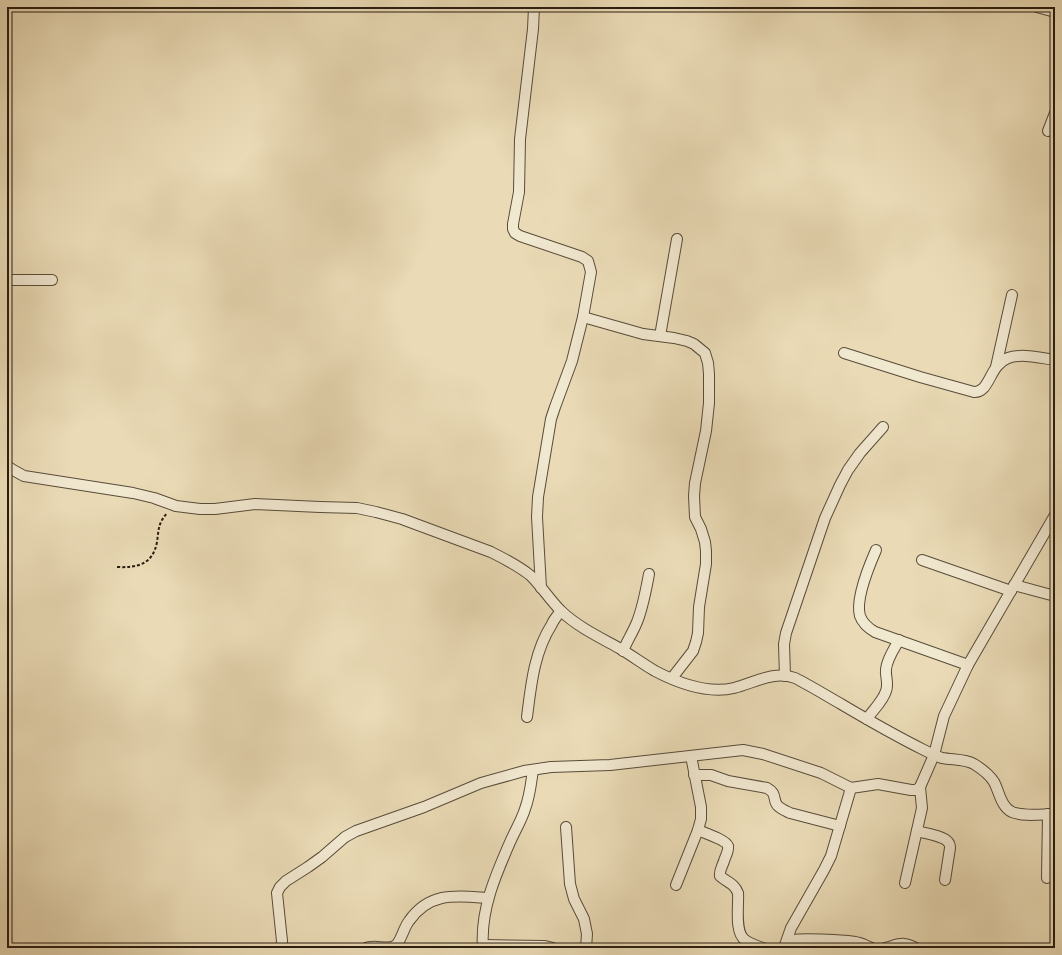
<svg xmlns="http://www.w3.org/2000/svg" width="1062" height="955" font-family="'IM FELL French Canon',serif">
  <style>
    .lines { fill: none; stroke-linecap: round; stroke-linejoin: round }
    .minor-casing { stroke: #584c3a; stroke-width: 12 }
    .path { stroke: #281d10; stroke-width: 2; stroke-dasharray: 3 2; stroke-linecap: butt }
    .minor { stroke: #f1e8d0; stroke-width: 10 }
  </style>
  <rect width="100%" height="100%" fill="#eadbb6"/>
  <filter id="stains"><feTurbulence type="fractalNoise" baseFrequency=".005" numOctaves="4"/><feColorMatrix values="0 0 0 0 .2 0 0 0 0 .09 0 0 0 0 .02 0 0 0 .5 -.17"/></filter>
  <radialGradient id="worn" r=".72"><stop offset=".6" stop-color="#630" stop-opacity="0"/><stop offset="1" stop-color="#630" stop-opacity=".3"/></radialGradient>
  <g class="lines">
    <defs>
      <g id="minor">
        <path d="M534 7 533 29 520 139 519 192 513 224V229L515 233 520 236 582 257 588 261 591 272 583 317 572 361 555 407 551 419 538 497 537 517 541 588"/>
        <path d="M1037 7 1055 12"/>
        <path d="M1048 131 1055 113"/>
        <path d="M7 280H52"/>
        <path d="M583 317 643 334 674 338 687 341 694 344 705 353 708 363 709 374V403L706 431 695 483 694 496 695 517 701 529 705 542 706 551V564L699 607 698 633 696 642 693 651 672 678"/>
        <path d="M660 336 677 239"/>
        <path d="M844 353 920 377 974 392C990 393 989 365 1008 358 1022 353 1040 358 1055 360"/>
        <path d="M996 367 1012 295"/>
        <path d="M7 466 13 470 24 476 133 493 154 498 176 506 200 509H215L255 504 320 507 357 508 376 512 402 519 491 552C505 559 519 566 531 576 542 587 550 600 561 611 578 627 599 637 619 648 631 655 643 664 655 671 678 683 708 694 734 688 754 683 774 670 795 678 809 685 827 696 841 704 868 720 896 736 924 750 930 753 936 756 942 758 953 760 965 759 974 764 982 769 989 774 994 782 999 791 1001 807 1012 812 1025 817 1042 814 1055 814"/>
        <path d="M876 550C869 566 855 599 860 616 863 624 868 628 875 632L968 665"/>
        <path d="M922 560 1011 591"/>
        <path d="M1014 585 1055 596"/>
        <path d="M623 651C627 641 633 632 637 622 643 607 646 590 649 574"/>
        <path d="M785 676 784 644 786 633 825 518 840 485 848 470 860 453 883 427"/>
        <path d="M527 717C531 685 534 652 552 624 554 619 558 615 561 611"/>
        <path d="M867 719C873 710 883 701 886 691 889 683 885 676 886 669 887 659 894 649 899 640"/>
        <path d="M694 775H711L728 781 767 788C778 794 772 800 778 806 781 809 786 811 790 813L840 826"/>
        <path d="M566 827 570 884 574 899 584 919 587 934 586 948"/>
        <path d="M698 830C705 833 726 840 728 846 729 851 725 857 724 861 722 867 719 871 720 876 728 883 734 883 738 893 739 905 734 932 745 940 750 944 757 946 763 948"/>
        <path d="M917 831C924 833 944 836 948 842 950 844 950 845 950 848L945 880"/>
        <path d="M1047 878 1048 814"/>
        <path d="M905 883 922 808 920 787"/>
        <path d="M676 885 698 830 701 819V807L691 756"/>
        <path d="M483 945 545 946 553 948"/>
        <path d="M281 948 282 941 277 893 280 887 286 881 308 867 322 857 345 837 356 831 424 807 481 783 524 771 551 767 610 765 743 750 763 754 821 773 851 788 878 784 911 790H916L920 787 934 755 944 716 968 665 1055 515"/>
        <path d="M366 948C375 944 389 951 396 945 401 941 404 927 409 921 430 891 457 896 488 898"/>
        <path d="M483 948C480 910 496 874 511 840 516 829 522 819 525 809 530 796 531 783 533 770"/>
        <path d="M784 948 791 928 824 870 831 856 851 788"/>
        <path d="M784 948C787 945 790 942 794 940 801 938 853 940 860 943 864 944 868 947 872 948"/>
        <path d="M885 948C900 944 901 941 916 948"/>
      </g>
    </defs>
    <use href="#minor" class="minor-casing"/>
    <path class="path" d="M117 567C138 568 153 564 157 542 159 528 158 524 167 513"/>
    <use href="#minor" class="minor"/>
  </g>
  <rect width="1062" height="955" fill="none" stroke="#eadbb6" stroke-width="24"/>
  <rect x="8" y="8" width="1046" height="939" fill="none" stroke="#281d10" stroke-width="2"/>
  <rect x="12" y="12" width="1038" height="931" fill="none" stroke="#281d10"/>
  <rect width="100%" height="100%" filter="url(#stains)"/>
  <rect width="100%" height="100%" fill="url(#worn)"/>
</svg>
